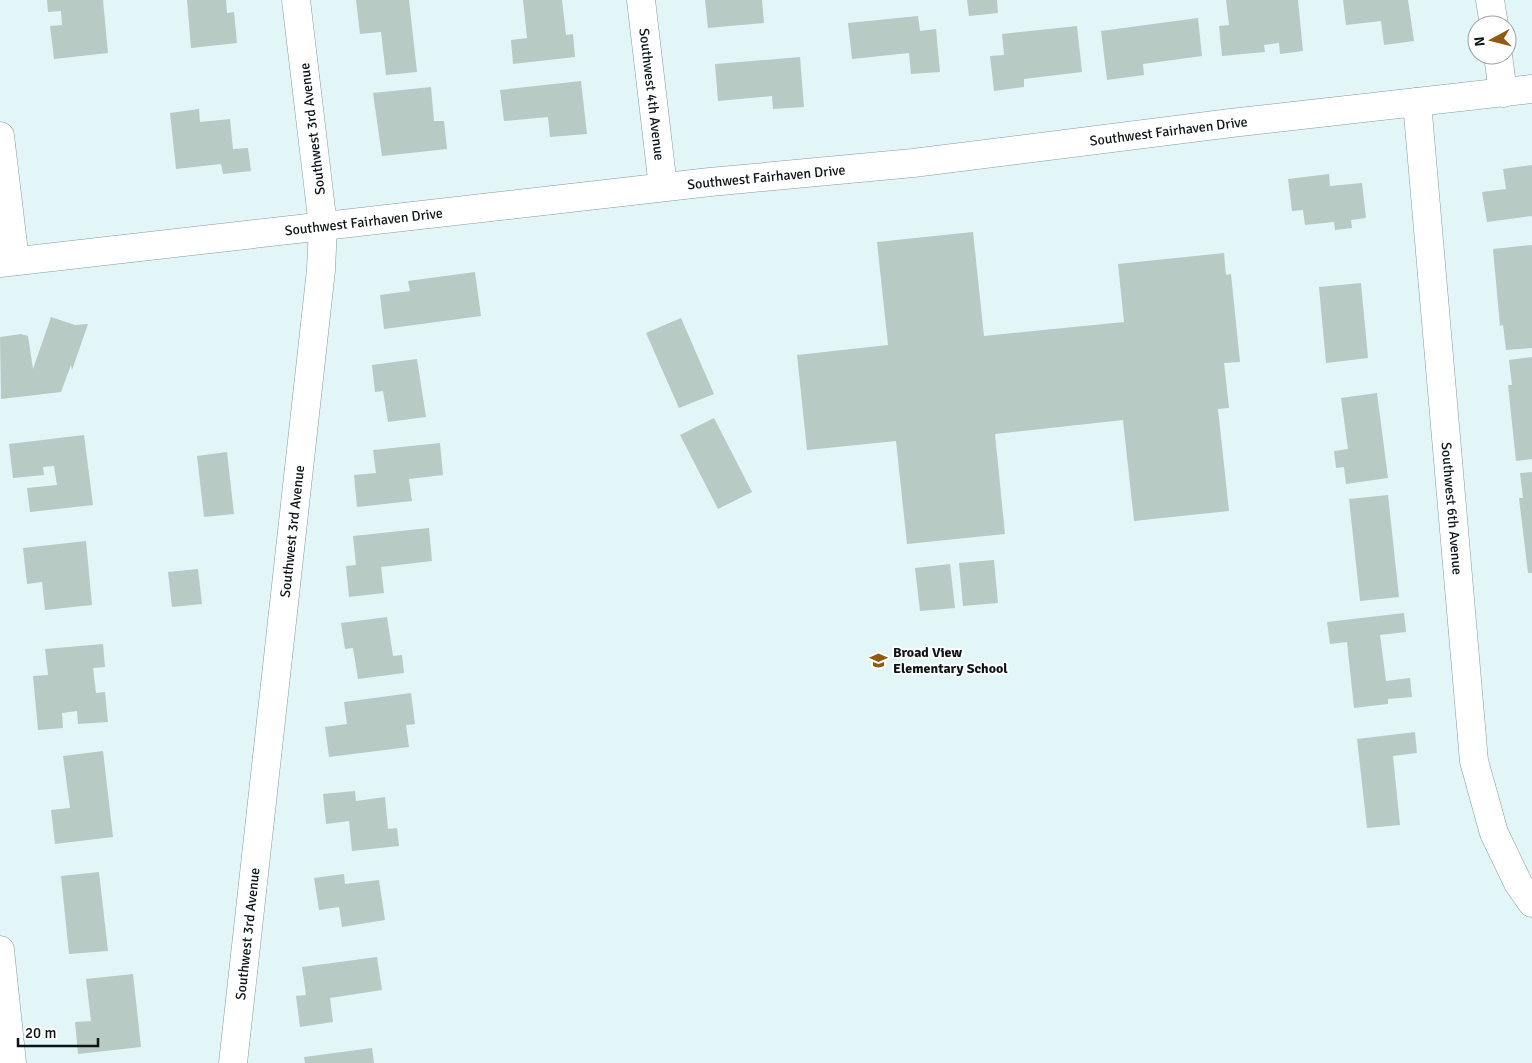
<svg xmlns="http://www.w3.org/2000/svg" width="1532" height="1063" font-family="Signika,sans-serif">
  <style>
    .building { fill: #b7cac4 }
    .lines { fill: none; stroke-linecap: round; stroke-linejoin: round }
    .minor-casing { stroke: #879a9c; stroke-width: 29 }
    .tertiary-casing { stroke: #879a9c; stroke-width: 29 }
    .minor { stroke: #fff; stroke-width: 28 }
    .tertiary { stroke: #fff; stroke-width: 28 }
    .labels { text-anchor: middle; stroke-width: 4; stroke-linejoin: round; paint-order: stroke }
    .street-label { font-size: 14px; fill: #0d1415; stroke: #fff }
    .poi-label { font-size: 14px; font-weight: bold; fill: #0d1415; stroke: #fff; text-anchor: start }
  </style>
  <rect width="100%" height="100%" fill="#e2f6f8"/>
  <g class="building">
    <path d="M47 0H103L108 53 54 59 50 26 62 25 61 11 48 12Z"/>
    <path d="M187 0H226L227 13 234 12 237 43 191 48Z"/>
    <path d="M356 0H409L417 72 386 75 381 32 360 34Z"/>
    <path d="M523 0H562L566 35 573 34 575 57 513 64 511 40 527 38Z"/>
    <path d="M705 0H762L764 23 708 28Z"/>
    <path d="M967 0H997L998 13 969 16Z"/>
    <path d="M1226 0H1298L1303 51 1280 54 1279 43 1264 45 1265 52 1222 56 1219 26 1229 25Z"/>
    <path d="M1343 0H1408L1414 41 1384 45 1381 21 1346 25Z"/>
    <path d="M918 16 920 31 936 29 940 72 911 74 909 53 852 59 848 23Z"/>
    <path d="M1198 18 1202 56 1143 64 1144 75 1107 80 1101 31Z"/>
    <path d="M1077 26 1082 72 1024 79V87L994 91 990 56 1004 55 1002 34Z"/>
    <path d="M800 57 804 107 773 109 772 96 718 101 715 64Z"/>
    <path d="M581 81 587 134 550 137 548 117 504 121 500 90Z"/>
    <path d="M431 87 434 121H444L447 149 382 156 373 93Z"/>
    <path d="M199 109 200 122 230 119 233 149 248 148 251 171 223 174 221 164 176 169 170 113Z"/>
    <path d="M1532 165V216L1487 222 1482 192 1506 189 1503 169Z"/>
    <path d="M1329 174 1330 186 1362 183 1366 218 1351 220 1352 228 1335 230 1334 222 1305 225 1303 210 1292 211 1288 179Z"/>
    <path d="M973 232 984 336 1124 322 1118 264 1224 253 1226 275 1231 274 1240 362 1224 363 1229 408 1218 409 1229 511 1134 521 1123 420 995 434 1005 534 907 544 896 441 807 450 797 355 888 345 877 242Z"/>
    <path d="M1532 245V348L1506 350 1503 325 1500 326 1493 249Z"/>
    <path d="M475 272 481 316 384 329 380 295 410 291 408 281Z"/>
    <path d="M1361 283 1368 358 1326 363 1319 287Z"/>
    <path d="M51 317 75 325 88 324 72 370 71 365 61 392 1 399 0 337 21 334 28 336 33 369Z"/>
    <path d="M681 318 714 394 679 408 646 333Z"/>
    <path d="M1532 357V459L1516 461 1508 385H1512L1509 360Z"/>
    <path d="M417 359 426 417 388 422 383 391 375 392 372 365Z"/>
    <path d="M1377 393 1388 478 1346 484 1344 467 1336 468 1334 451 1348 449 1341 398Z"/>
    <path d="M714 418 752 492 718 509 680 435Z"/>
    <path d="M84 435 93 505 30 512 27 488 57 485 54 466 43 467 44 475 13 478 9 444Z"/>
    <path d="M440 443 443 475 409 479 412 501 357 507 354 475 376 473 373 450Z"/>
    <path d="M227 452 234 514 204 517 197 456Z"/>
    <path d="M1532 472V573H1528L1519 498H1523L1520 473Z"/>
    <path d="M1388 495 1399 597 1360 601 1349 499Z"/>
    <path d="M429 528 432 561 381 567 384 593 349 597 346 566 356 565 353 536Z"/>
    <path d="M86 541 92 605 45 610 42 582 27 584 23 548Z"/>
    <path d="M994 560 998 603 963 606 959 563Z"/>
    <path d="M950 564 955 608 920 611 915 568Z"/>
    <path d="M198 569 202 604 172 607 168 572Z"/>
    <path d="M1404 613 1406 632 1380 635 1386 681 1410 678 1412 697 1388 699V704L1354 708 1347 642 1330 644 1327 622Z"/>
    <path d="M387 617 393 656 402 655 404 673 358 679 353 648 345 649 341 623Z"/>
    <path d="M103 644 105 667 93 668 96 693 105 692 108 722 78 724 77 711 62 713 63 728 38 730 33 676 48 675 45 649Z"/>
    <path d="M411 693 415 724 406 725 409 747 329 757 325 727 347 724 344 702Z"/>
    <path d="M1415 732 1417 753 1393 756 1400 825 1367 828 1357 739Z"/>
    <path d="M103 751 113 837 55 844 51 810 70 808 63 756Z"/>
    <path d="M355 791 356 801 385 797 388 829 397 828 399 846 352 851 349 821 326 824 323 794Z"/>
    <path d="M99 872 108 951 69 954 61 876Z"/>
    <path d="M344 874 345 884 379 880 385 920 342 927 339 907 319 910 314 878Z"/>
    <path d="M377 957 382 990 330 998 333 1022 300 1027 296 996 306 995 302 967Z"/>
    <path d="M133 974 141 1047 78 1054 75 1022 91 1021 86 979Z"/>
    <path d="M372 1048 374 1063H305L304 1057Z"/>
  </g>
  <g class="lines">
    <defs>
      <g id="minor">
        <path id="s1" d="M641 0 663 187"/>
        <path d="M1490 0 1494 25"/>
        <path d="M1498 55 1503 93"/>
        <path d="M0 136 15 261"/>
        <path d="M0 950 12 1063"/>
        <path id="s2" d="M233 1063 321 270 323 226 296 0"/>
      </g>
      <g id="tertiary">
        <path id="s3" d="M1417 102 1474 761 1494 833 1518 883 1532 903"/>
        <path id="s4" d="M0 263 710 182 913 163 1231 123 1532 89"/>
      </g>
    </defs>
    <use href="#minor" class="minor-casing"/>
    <use href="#tertiary" class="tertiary-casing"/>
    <use href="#minor" class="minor"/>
    <use href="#tertiary" class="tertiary"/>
  </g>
  <defs>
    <symbol id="school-bare" viewBox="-9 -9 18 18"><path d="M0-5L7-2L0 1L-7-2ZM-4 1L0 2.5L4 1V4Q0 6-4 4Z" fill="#915a11" stroke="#fff" stroke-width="2.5" paint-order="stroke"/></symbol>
  </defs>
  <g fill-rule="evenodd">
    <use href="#school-bare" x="866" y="648" width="25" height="25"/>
  </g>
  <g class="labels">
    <g class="street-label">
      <text dy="5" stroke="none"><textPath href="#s1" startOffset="95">Southwest 4th Avenue</textPath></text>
      <text transform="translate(312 129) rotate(-97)" y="5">Southwest 3rd Avenue</text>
      <text dy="5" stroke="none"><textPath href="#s4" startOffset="1176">Southwest Fairhaven Drive</textPath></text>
      <text dy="5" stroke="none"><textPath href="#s4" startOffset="771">Southwest Fairhaven Drive</textPath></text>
      <text dy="5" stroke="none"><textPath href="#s4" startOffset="366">Southwest Fairhaven Drive</textPath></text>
      <text dy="5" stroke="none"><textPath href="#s3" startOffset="408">Southwest 6th Avenue</textPath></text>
      <text dy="5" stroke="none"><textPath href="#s2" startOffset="535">Southwest 3rd Avenue</textPath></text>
      <text dy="5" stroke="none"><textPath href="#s2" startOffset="130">Southwest 3rd Avenue</textPath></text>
    </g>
    <g class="poi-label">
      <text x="893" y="657">Broad View<tspan x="893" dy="16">Elementary School</tspan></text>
    </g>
  </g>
  <g transform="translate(1492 40) rotate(263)"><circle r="24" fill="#ffffff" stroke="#9ea1a1"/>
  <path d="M0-4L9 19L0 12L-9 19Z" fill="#915a11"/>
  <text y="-8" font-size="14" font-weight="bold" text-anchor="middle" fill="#0d1415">N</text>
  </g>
  <path d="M18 1038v8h80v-8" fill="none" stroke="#0d1415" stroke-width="2.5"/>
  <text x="25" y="1038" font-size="15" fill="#0d1415" stroke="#ffffff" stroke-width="4" paint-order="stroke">20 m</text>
</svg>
